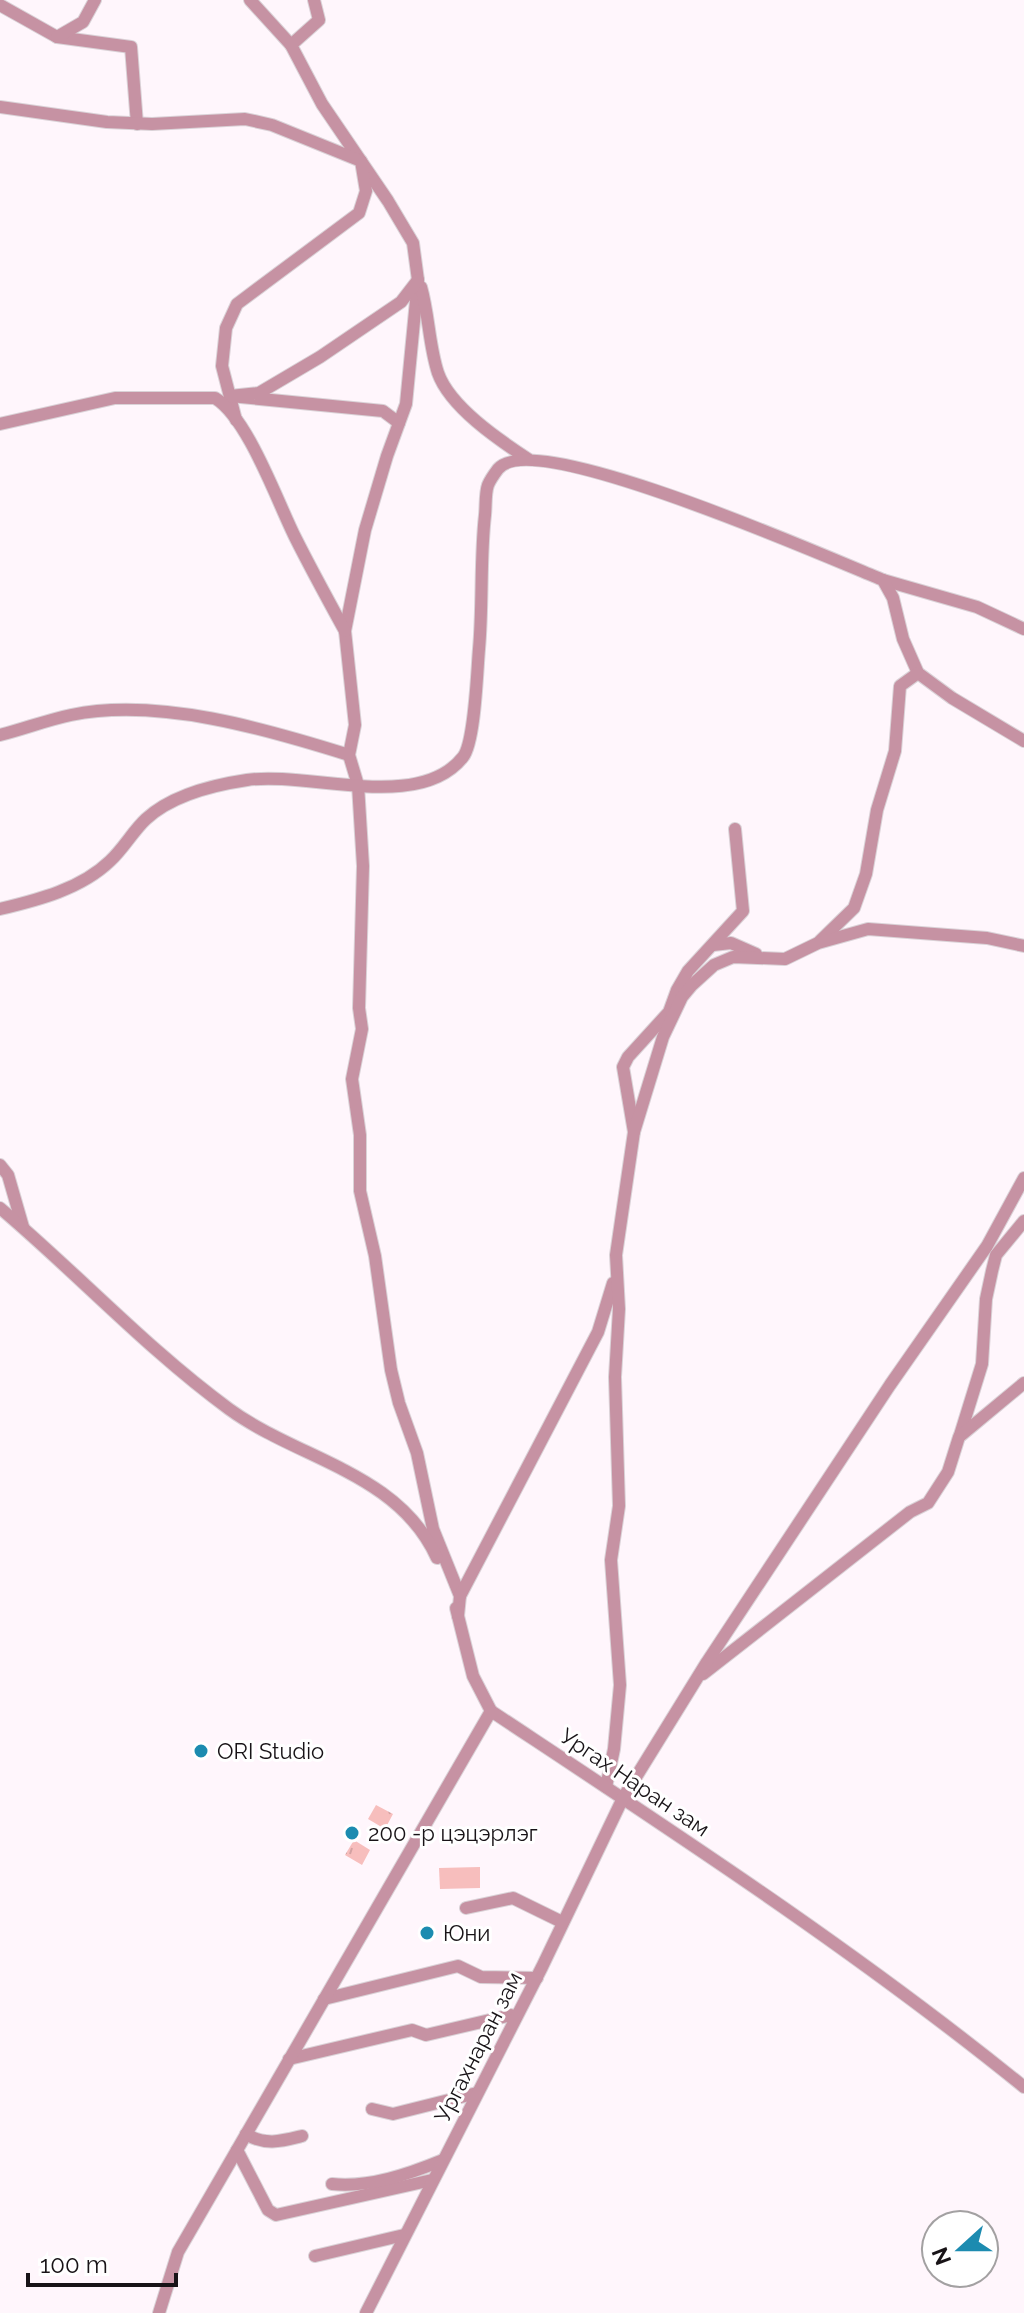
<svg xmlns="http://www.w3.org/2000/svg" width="1024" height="2313" font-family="Raleway,sans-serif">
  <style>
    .grass { fill: url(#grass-tufts) }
    .garden { fill: #f7bebd }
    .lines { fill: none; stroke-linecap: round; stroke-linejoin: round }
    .minor-casing { stroke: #dad2d7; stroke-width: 14 }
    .minor { stroke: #c692a3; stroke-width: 12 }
    .poi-dot { fill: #1c8bb0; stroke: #fff; stroke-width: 3 }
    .labels { text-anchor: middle; stroke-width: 6; stroke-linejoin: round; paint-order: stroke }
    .poi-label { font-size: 22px; fill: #181317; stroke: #fff; text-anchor: start }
    .street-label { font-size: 22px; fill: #181317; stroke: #fff }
  </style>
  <defs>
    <pattern id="grass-tufts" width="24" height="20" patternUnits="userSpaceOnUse" patternTransform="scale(2)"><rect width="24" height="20" fill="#f7bebd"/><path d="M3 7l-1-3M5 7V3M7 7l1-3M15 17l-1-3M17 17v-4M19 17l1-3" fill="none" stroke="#d3a2a2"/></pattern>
  </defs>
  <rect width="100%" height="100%" fill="#fff6fc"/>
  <g class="grass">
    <path d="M376 1805 393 1814 385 1829 368 1819Z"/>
    <path d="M354 1840 370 1850 362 1865 345 1855Z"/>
  </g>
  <path class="garden" d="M480 1867V1888L440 1889 439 1868Z"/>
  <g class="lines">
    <defs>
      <g id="minor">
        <path d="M250 0 291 45"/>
        <path d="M314 0 319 20 291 45 322 104 388 201 413 243 418 280 406 404 387 456 365 530 345 631 355 725 349 755 358 785 363 866 359 1008 362 1029 352 1079 360 1135V1191L375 1256 391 1370 399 1403 417 1453 433 1529 460 1596 458 1616"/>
        <path d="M0 5 57 37 131 47 137 124"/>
        <path d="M57 37 83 22 95 0"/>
        <path d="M0 107 107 122 152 124 245 119 272 125 361 161 366 191 359 213 237 304 226 328 222 366 236 420"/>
        <path d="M421 287C429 315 429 346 438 373 450 407 499 440 528 459"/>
        <path d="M399 423 383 411 230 396 259 393 320 357 401 302 418 280"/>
        <path d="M0 424 115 398H215C248 418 277 501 295 537 311 569 328 600 345 631"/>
        <path d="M883 580 977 607 1024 629"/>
        <path d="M0 735C24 729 47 720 71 715 158 697 266 729 349 755"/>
        <path d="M0 909C38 900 81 889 110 861 124 848 133 831 146 819 172 795 213 785 247 780 310 771 419 813 463 757 475 742 477 671 479 649 483 604 480 559 485 515 486 506 485 493 488 485 490 480 495 473 498 469 533 426 831 559 883 580L893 598 903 639 918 673 952 698 1024 741"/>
        <path d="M820 941 854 908 866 874 877 810 895 751 900 686 918 673"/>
        <path d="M713 945 731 943 756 954"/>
        <path d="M634 1132 623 1067 628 1057 669 1012 677 990 688 971 743 911 735 829"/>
        <path d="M0 1165 8 1175 23 1227"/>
        <path d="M0 1208C77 1273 147 1349 229 1409 299 1460 398 1472 437 1558"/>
        <path d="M960 1435 982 1364 986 1299 992 1271 996 1255 1024 1221"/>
        <path d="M460 1596 598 1332 613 1283"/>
        <path d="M456 1608 473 1676 491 1711"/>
        <path d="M703 1674 910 1512 928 1503 948 1472 959 1437 1024 1383"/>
        <path d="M606 1787 614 1749 620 1685 611 1560 619 1506 615 1377 619 1309 616 1255 634 1132 663 1037 682 997 692 985 714 965 733 957 785 959 818 943 868 929 987 938 1024 946"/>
        <path d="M466 1908 513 1898 562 1922"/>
        <path d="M324 1999 458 1966 481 1977 537 1978"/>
        <path d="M289 2059 412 2030 426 2035 511 2015 516 2017"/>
        <path d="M372 2109 393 2114 477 2093"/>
        <path d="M246 2134C265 2146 282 2141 302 2136"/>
        <path d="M237 2150 268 2210 276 2215 432 2180"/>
        <path d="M332 2184C369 2188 409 2174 443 2160"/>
        <path d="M315 2256 404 2235"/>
        <path d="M159 2313 178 2252 491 1711C672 1831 855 1950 1024 2087"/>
        <path d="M366 2313 542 1967 623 1798 707 1662 890 1385 987 1246 1024 1178"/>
      </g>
    </defs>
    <use href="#minor" class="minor-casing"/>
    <use href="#minor" class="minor"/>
  </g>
  <g class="poi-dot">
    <circle cx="201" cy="1751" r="8"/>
    <circle cx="352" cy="1833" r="8"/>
    <circle cx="427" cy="1933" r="8"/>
  </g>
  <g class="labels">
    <g class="poi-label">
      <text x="217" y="1759">ORI Studio</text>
      <text x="368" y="1841">200 -р цэцэрлэг</text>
      <text x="443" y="1941">Юни</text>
    </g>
    <g class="street-label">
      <text transform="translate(635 1782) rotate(34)" y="8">Ургах Наран зам</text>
      <text transform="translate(478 2047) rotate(-63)" y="8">Ургахнаран зам</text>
    </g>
  </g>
  <g transform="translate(960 2249) rotate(249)"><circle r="38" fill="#ffffff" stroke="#a3a1a2" stroke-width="2"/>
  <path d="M0-6L14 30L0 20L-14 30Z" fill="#1c8bb0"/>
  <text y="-12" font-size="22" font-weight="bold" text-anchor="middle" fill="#181317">N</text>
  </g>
  <path d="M28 2273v12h148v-12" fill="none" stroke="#181317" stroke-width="4"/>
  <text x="40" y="2273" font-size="24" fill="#181317" stroke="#ffffff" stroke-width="6" paint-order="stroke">100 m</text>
</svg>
